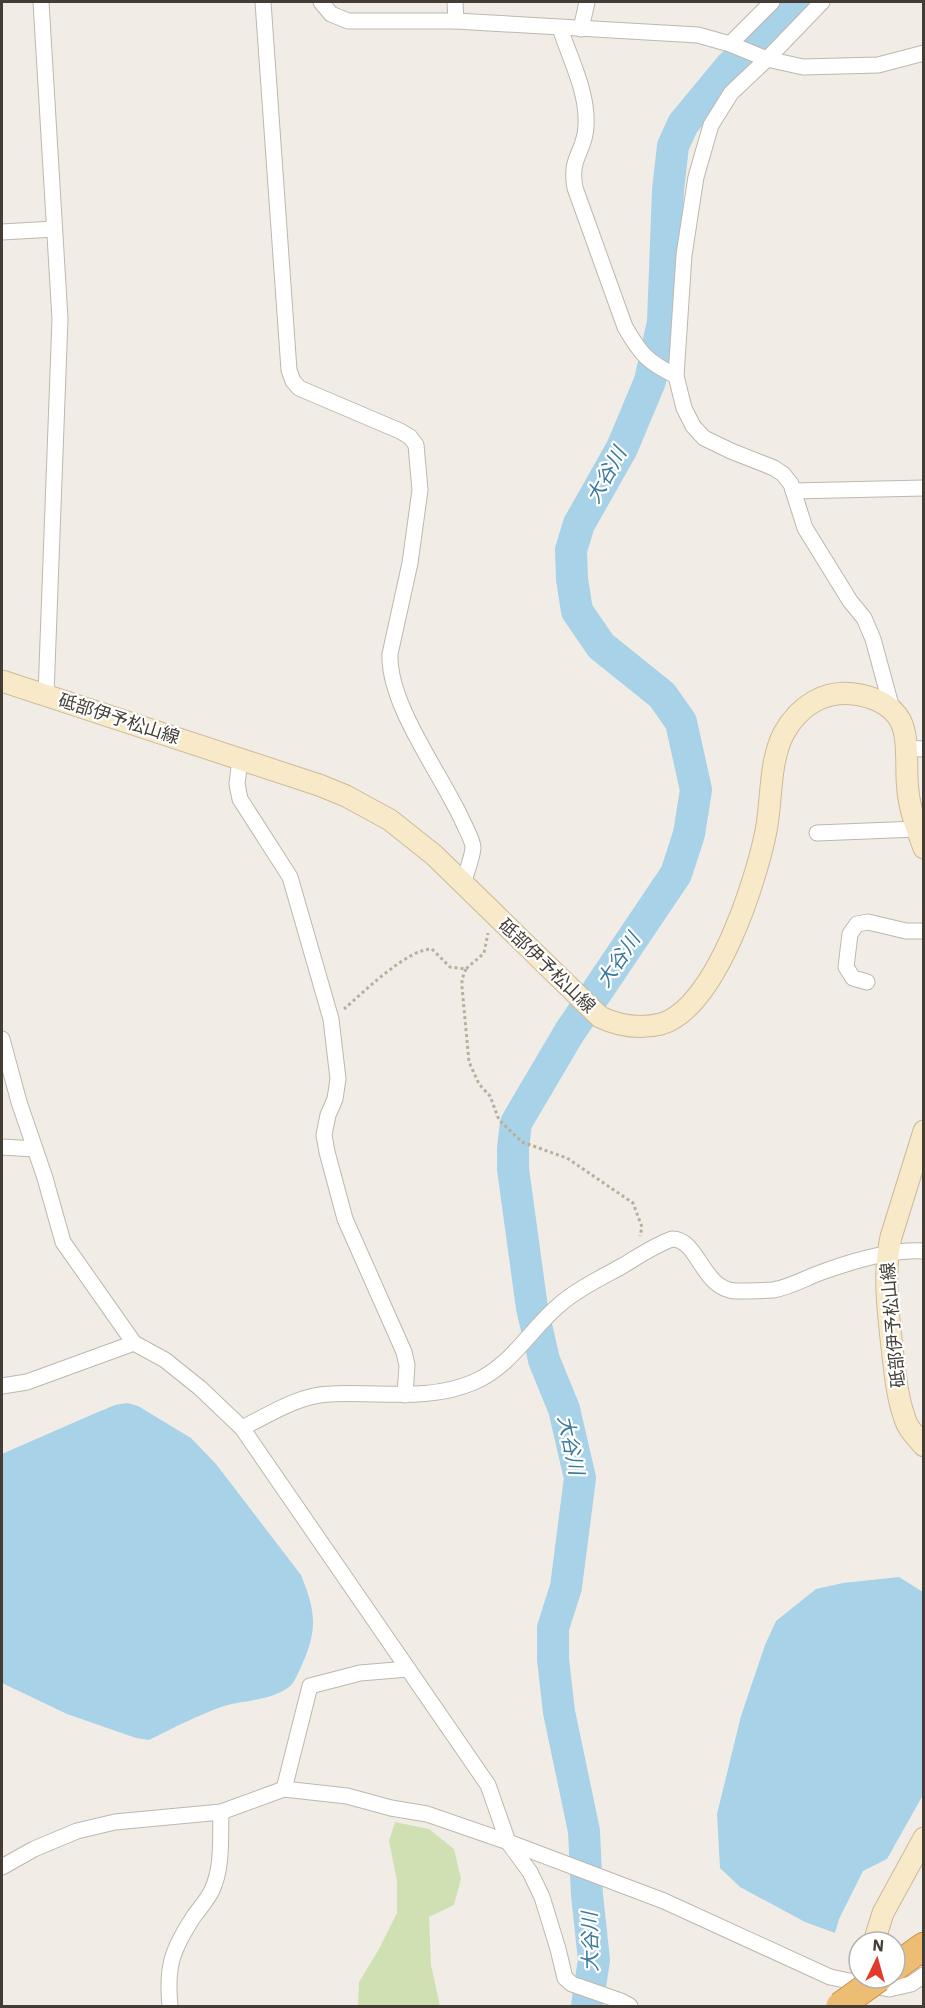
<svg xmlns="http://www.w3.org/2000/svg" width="925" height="2008" font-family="'IBM Plex Sans','Noto Sans JP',sans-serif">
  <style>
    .green { fill: #cfe1b3 }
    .water { fill: #a8d2e8 }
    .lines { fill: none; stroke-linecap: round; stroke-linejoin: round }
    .river { stroke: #a8d2e8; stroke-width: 32 }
    .street-casing { stroke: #beb7ad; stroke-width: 17 }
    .secondary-casing { stroke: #ccbb9a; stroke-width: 23 }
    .highway-casing { stroke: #cc9145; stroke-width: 29 }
    .path { stroke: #bbae9c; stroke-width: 3; stroke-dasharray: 3 3; stroke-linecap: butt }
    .street { stroke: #fff; stroke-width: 15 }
    .secondary { stroke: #f8e9c9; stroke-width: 21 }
    .highway { stroke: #eebd74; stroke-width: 27 }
    .highway-bridge-casing { stroke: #cc9145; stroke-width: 29; stroke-linecap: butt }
    .highway-bridge { stroke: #eebd74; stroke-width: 27 }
    .labels { text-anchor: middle; stroke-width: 4.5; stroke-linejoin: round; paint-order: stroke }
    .street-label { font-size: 18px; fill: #433d36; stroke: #fff }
    .water-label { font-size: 20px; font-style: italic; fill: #39799c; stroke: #fff }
  </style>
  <rect width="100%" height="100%" fill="#f1ede6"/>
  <path class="green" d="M395 1822 429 1829 454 1849 461 1879 454 1905 429 1917 431 1965 440 2006H358L359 1982 379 1949 397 1913V1881L389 1841Z"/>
  <g class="water">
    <path d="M127 1403 138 1406 191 1438 216 1464 301 1575C316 1612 318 1630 301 1667 297 1675 294 1685 286 1689 268 1701 244 1700 224 1706 198 1715 173 1728 149 1740L136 1738 67 1714 2 1683V1454L91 1415 115 1405Z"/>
    <path d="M899 1577 923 1592V1795L887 1859 863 1871 839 1919 835 1933 805 1922 740 1887 720 1868 717 1814 741 1716 765 1645 776 1621 816 1589 843 1583Z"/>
  </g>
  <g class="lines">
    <path class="river" d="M587 2006 594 1960 587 1895 584 1831 559 1712 553 1659V1628L566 1587 580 1478 564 1409 544 1360 532 1308 513 1169V1148L516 1123 569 1033 676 874 689 834 696 790 681 722 662 695 601 646 577 611 572 579 571 550 579 524 622 448 650 381 663 322 668 190 673 146 683 124 731 66 773 28 797 2"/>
    <defs>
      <g id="street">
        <path d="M41 2 60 319 46 695"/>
        <path d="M263 2 289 370 293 381 299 388 400 431 410 437 416 445 420 490 410 563 390 654C388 705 442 775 463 822 466 829 473 840 473 848 472 859 466 873 463 884"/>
        <path d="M321 2 331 14 348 21H456L698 35 730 44 767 59 803 67 878 65 924 53"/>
        <path d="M455 2 456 21"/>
        <path d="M822 2 767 59 731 93 711 125 696 177 684 255 676 376 684 408 693 426 704 438 731 451 774 468 783 474 791 484 805 528 850 601 864 618 873 639 892 709"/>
        <path d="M560 28C570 59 588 92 586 126 585 153 569 156 575 188L625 327C641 355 648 362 676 376"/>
        <path d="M581 29 587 2"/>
        <path d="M730 44 772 2"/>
        <path d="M2 232 54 229"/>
        <path d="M793 491 924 488"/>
        <path d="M905 748 924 749"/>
        <path d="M240 759 237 784 240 799 290 877 331 1019 338 1079 335 1099 328 1115 324 1135 327 1152 345 1219 404 1352 407 1365 405 1395"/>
        <path d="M817 833 917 829"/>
        <path d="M867 982 853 978 846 967 850 934 857 924 868 922 906 931H924"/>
        <path d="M2 1039 19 1102 45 1178 63 1242 134 1343 165 1360 200 1388 242 1428 488 1785 508 1842 530 1872 542 1897 558 1949 565 1978 572 1984 621 2001 630 2006"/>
        <path d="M2 1147 35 1149"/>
        <path d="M2 1386 27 1382 134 1343"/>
        <path d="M242 1428C270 1414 299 1395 330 1394 379 1391 428 1402 474 1382 511 1366 529 1331 558 1306 577 1289 601 1278 624 1265 639 1256 655 1245 672 1239 699 1239 702 1290 736 1291 747 1291 761 1291 773 1290 791 1287 807 1277 825 1271 853 1261 893 1249 924 1251"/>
        <path d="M284 1789 310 1686 360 1673 408 1669"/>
        <path d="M2 1867 34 1849 77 1831 115 1822 221 1812 284 1789 347 1796 391 1808 427 1814 508 1842 664 1901 830 1977 889 1989 911 1984 924 1975"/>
        <path d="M170 2006C166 1966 172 1950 194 1916 200 1908 208 1899 212 1890 223 1867 220 1837 221 1812"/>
      </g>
      <g id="secondary">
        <path d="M2 681 319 785 346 796 390 820 434 855 600 1017C619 1026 640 1029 661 1024 716 1008 756 881 766 831 772 800 769 761 784 733 799 706 824 690 854 694 871 696 891 704 900 720 910 738 905 771 908 791 910 811 917 829 924 848"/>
        <path d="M924 1131 891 1237C883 1273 888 1311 892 1347 895 1373 897 1400 907 1424 911 1432 918 1439 924 1446"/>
        <path d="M874 1942 883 1913 924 1838"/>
      </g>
      <path id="highway" d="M895 1967 924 1946"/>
    </defs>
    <use href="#street" class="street-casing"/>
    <use href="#secondary" class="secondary-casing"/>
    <use href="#highway" class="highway-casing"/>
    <g class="path">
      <path d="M466 969 462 979V987L469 1062 479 1084 490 1096 499 1120 522 1142 567 1158 633 1203 642 1227 640 1236"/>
      <path d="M344 1009C364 992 407 949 432 949L450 967 466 969 484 953 488 933"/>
    </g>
    <use href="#street" class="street"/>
    <use href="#secondary" class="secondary"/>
    <use href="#highway" class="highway"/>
    <defs>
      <path id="highway-bridge" d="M840 2006 879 1978"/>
    </defs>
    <use href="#highway-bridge" class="highway-bridge-casing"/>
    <use href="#highway-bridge" class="highway-bridge"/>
  </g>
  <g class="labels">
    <g class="street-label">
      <text transform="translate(119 719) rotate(18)" y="6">砥部伊予松山線</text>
      <text transform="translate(547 966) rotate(44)" y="6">砥部伊予松山線</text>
      <text transform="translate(893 1325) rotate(-95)" y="6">砥部伊予松山線</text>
    </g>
    <g class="water-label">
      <text transform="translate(606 475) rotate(-61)" y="7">大谷川</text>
      <text transform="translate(618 960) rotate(-56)" y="7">大谷川</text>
      <text transform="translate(571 1445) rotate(78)" y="7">大谷川</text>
      <text transform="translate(590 1942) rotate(-91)" y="7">大谷川</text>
    </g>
  </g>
  <rect width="925" height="2008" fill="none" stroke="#433d36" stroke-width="6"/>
  <g transform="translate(877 1960) rotate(5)"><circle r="28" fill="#ffffff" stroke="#b4b1af" stroke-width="1.5"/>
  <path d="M0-4.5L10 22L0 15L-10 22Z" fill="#e23a2c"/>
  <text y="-9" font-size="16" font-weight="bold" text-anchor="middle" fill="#433d36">N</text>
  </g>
</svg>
